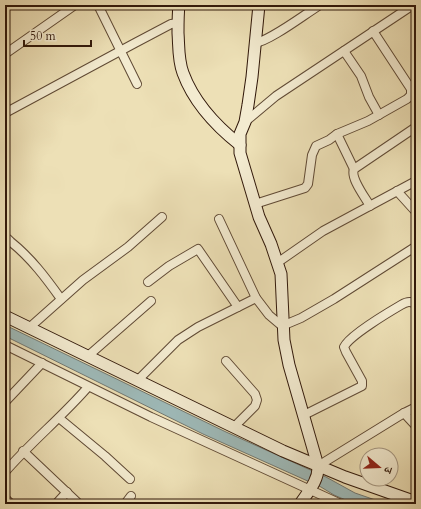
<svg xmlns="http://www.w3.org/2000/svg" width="421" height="509" font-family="Cardo,'Noto Serif Devanagari',serif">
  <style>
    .water { fill: #9ebab9; stroke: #727973 }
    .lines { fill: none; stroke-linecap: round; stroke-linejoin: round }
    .street-casing { stroke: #604a35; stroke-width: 10 }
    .secondary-casing { stroke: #31180a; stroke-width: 13 }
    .street { stroke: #f3ebd0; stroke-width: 8 }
    .secondary { stroke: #f3ebd0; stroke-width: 11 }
  </style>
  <rect width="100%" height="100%" fill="#ede0b6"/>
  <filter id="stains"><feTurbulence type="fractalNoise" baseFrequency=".005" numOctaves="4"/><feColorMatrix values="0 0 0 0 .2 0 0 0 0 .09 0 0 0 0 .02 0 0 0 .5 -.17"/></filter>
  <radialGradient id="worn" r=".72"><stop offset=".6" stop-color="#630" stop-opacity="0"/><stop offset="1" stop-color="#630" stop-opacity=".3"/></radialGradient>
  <path class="water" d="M5 325 226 432 326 477 355 493 387 504H355L334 495 321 487 203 434 5 336Z"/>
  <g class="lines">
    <defs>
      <g id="street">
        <path d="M98 5 137 84"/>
        <path d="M255 43C270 41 305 14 320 5"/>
        <path d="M344 51 361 76 369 97 379 115"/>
        <path d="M5 54 75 5"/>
        <path d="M5 113 135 43 171 24 178 23"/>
        <path d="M245 122 276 96 413 5"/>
        <path d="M337 134 354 169"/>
        <path d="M397 191 416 212"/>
        <path d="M255 204 305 188 308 184 312 155 316 146 329 140 337 134 368 121 407 99 411 95V89L373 31"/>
        <path d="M370 206C365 197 350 178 354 169L416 127"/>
        <path d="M219 219 256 298 269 315 282 326 301 318 334 299 415 247"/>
        <path d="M5 241 8 239 11 242C31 258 46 278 61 299"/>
        <path d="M277 263 323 231 416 181"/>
        <path d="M148 282 169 266 198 249 238 307"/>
        <path d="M29 328 83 280 128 247 162 217"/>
        <path d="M5 345 151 417 341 504"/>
        <path d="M88 356 151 301"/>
        <path d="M226 361 255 394 257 400 255 406 234 427"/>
        <path d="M138 380 178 340 198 327 256 298"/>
        <path d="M5 402 42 363"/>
        <path d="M404 413 416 426"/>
        <path d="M304 415 362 386V381L346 352 344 347C349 336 389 312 401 305 406 302 411 300 416 305"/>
        <path d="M59 418 105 456 130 479"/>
        <path d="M23 451 79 504"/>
        <path d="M318 466 404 413 416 407"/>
        <path d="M5 472C31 442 62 417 88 387"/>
        <path d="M5 498 11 504"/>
        <path d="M56 504 67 492"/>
        <path d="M125 504 131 496"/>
      </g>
      <g id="secondary">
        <path d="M179 5C178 14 178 23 178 33 179 46 178 60 183 73 194 103 216 126 240 145"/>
        <path d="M259 5 252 77 248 105 245 122 240 134V153L259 217 271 244 281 274 284 340 289 365 318 466C319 480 308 492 300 504"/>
        <path d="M5 316 283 451 345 477 416 502"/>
      </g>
    </defs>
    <use href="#street" class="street-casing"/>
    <use href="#secondary" class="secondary-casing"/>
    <use href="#street" class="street"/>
    <use href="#secondary" class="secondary"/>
  </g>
  <rect width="421" height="509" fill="none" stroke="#ede0b6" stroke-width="20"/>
  <rect x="6" y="6" width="409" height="497" fill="none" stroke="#31180a" stroke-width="2"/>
  <rect x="10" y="10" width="401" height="489" fill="none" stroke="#31180a"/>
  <g transform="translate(379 467) rotate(109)"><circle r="19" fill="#f3ebd0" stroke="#a59781"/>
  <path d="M0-3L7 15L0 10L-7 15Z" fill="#8f2418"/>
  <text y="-6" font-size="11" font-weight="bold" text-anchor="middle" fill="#31180a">उ</text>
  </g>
  <path d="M24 40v6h67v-6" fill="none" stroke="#31180a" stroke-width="2"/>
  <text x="30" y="40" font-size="12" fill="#31180a" stroke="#f3ebd0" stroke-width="3" paint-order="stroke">50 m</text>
  <rect width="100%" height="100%" filter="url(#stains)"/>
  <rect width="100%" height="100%" fill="url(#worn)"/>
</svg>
